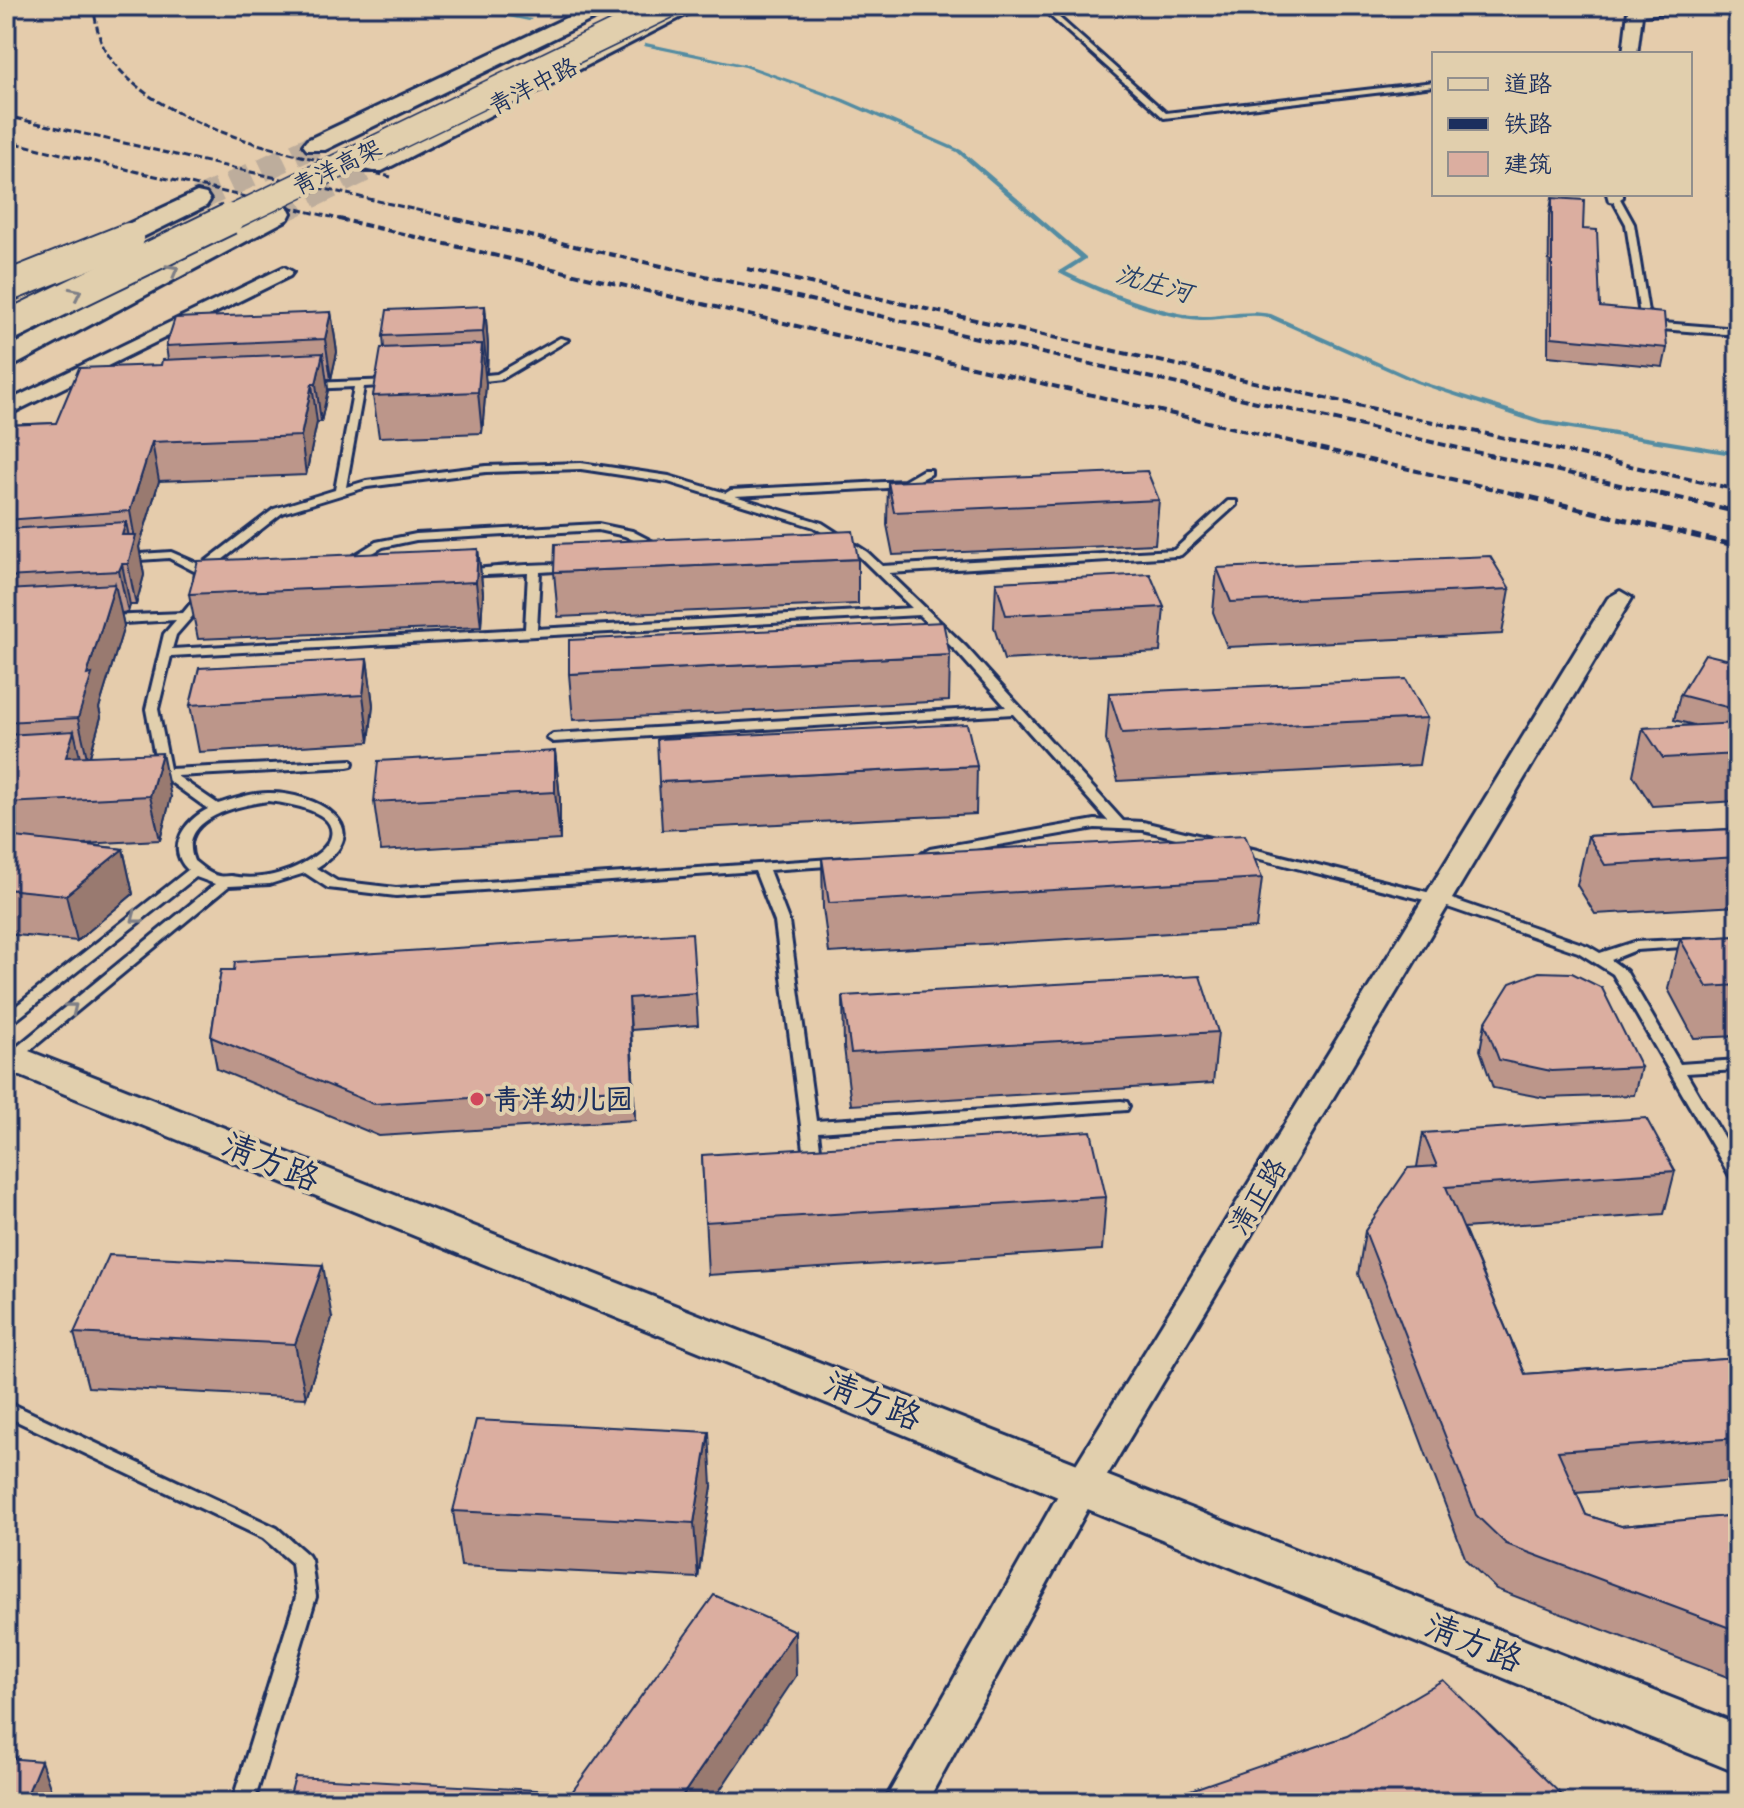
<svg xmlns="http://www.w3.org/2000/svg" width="1744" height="1808" font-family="Itim,'LXGW WenKai TC',sans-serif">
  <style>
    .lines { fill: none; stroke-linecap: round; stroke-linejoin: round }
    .stream { fill: #538ca2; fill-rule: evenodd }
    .primary-tunnel { stroke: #bdad9c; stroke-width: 24; stroke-dasharray: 24 12; stroke-linecap: butt }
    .lane-casing { stroke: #1b2f5e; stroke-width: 6 }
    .street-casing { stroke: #1b2f5e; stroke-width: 6 }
    .secondary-casing { stroke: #1b2f5e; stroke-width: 6 }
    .primary-casing { stroke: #1b2f5e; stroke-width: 6 }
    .lane { fill: #e1cfad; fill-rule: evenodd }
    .street { fill: #e1cfad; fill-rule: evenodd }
    .secondary { fill: #e1cfad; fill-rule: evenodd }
    .primary { fill: #e1cfad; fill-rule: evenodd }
    .rail-far2 { stroke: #1b2f5e; stroke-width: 3; stroke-dasharray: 7 3; stroke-linecap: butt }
    .rail-far1 { stroke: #1b2f5e; stroke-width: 4; stroke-dasharray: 8 4; stroke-linecap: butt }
    .rail { stroke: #1b2f5e; stroke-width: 5; stroke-dasharray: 10 5; stroke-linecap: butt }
    .highway-bridge-far1-casing { stroke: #1b2f5e; stroke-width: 27; stroke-linecap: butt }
    .highway-bridge-casing { stroke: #1b2f5e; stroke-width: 34; stroke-linecap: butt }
    .highway-bridge-far1 { stroke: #e1cfad; stroke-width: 24 }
    .highway-bridge { stroke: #e1cfad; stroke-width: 30 }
    .wall { fill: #bc968a; stroke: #1b2f5e; stroke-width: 2 }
    .shaded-wall { fill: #997a70; stroke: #1b2f5e; stroke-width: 2 }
    .building { fill: #dbaea0; stroke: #1b2f5e; stroke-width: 2 }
    .oneway { stroke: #7e7f86 }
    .poi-dot { fill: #d1495b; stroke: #e1cfad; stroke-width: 3 }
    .labels { text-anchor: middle; stroke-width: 8; stroke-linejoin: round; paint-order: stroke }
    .far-street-label { font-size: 24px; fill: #1b2f5e; stroke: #e1cfad }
    .far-water-label { font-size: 26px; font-style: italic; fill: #243e69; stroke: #e1cfad }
    .poi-label { font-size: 28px; font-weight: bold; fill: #1b2f5e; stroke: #e1cfad; text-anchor: start }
    .street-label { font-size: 28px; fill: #1b2f5e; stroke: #e1cfad }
    .near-street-label { font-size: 34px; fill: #1b2f5e; stroke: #e1cfad }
  </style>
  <rect width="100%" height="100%" fill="#e5ccac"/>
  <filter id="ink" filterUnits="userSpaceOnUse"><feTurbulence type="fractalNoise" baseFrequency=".0125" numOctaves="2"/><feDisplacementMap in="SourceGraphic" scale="16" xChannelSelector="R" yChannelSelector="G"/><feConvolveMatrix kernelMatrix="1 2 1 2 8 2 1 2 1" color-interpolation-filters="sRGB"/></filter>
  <g filter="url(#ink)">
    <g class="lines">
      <g class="stream">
        <path d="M451 6H462L532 19 529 21Z"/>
        <path d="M646 43 748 65 844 99 961 150 1086 257V259L1066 272C1100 289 1165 315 1203 316 1228 316 1244 309 1271 314L1420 381 1543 420 1738 452V456L1539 424 1416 383 1267 317C1244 313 1223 321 1200 320 1159 318 1095 292 1059 273V271L1080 258 957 152 840 101 745 67 644 46Z"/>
      </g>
      <g class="primary-tunnel">
        <path d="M197 200 316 145"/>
        <path d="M278 213 373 166"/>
      </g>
      <defs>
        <g id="lane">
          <path d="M1039 6H1046L1166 113 1434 82V86L1164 118Z"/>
          <path d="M1612 195H1618L1634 224 1648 312 1663 323 1738 329V335L1661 329 1640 315 1626 224 1611 197Z"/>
          <path d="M560 338 568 340 502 379 466 383 461 380 466 377 497 374Z"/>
          <path d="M393 380 398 383 397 385 364 387 346 487 366 481 486 466 581 463 669 476 726 493 731 490 904 481 923 470H931V474L906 487 735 496 822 523 867 552 882 566 1174 550 1228 501H1236V505L1181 555 1177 556 889 573 966 647 1123 821 1143 822 1214 839 1216 842 1214 845 1209 846 1143 830 1095 828 930 857 925 856 923 853 930 849 1095 820 1108 821 1013 714 553 742 547 738 553 734 1006 707 958 653 919 615 171 656 158 709 170 769 352 760 353 763 352 766 347 767 177 776 218 804C234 799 252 793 268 793 315 792 382 828 316 868L337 881 396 888 847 858 849 861 842 865 769 870 789 922 816 1121 1121 1101 1127 1102 1129 1106 1127 1110 818 1132 822 1165 820 1169H808L806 1165 775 922 755 871 396 896 328 888 305 873 270 884 229 886 17 1061H7V1055L215 884 196 877 11 1024 6 1026V1014L188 870C165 848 185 820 208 809L158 773 146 709 164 634 176 620 106 624 100 620 106 616 183 613 192 602 196 572 169 558 124 561 118 558 124 555 171 552 201 565 274 509 335 490 354 387 310 389 305 386 310 383ZM581 469 668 482 814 527 859 556 912 608 537 629 540 572 571 570 577 567C565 560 484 568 464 570L458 573 464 576 528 573 525 629 172 649 176 635 204 603 208 571 282 513 367 487 486 472ZM268 801C285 803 337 810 331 836 330 842 325 847 321 851 296 872 262 882 231 876 227 876 222 877 219 876 208 874 202 867 194 861 176 818 239 805 268 801Z"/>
          <path d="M598 524 632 531 663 547 657 550 653 549 625 536 598 530 416 540 383 547 352 565H344L342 563 376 542 416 534Z"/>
          <path d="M1237 845 1443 896 1588 946 1600 953 1634 942 1703 939 1705 942 1703 945 1698 946 1636 950 1611 960 1626 971 1680 1064 1738 1060V1070L1686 1073 1738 1162V1181L1732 1180 1730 1176 1613 974 1578 952 1433 902 1232 852 1230 849 1232 846Z"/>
          <path d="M6 1401 277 1528 308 1555 311 1560 316 1597 254 1802H232L296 1597 292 1563 263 1538 6 1416Z"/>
        </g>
        <g id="street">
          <path d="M1646 6H1712L1705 10 1642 15 1637 54H1623L1628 11Z"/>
          <path d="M1607 194H1623V197L1615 202 1609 201Z"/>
          <path d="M284 267 293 272 290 276 6 416V402Z"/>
          <path d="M1620 591 1632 598 1096 1494 927 1802H884L1070 1474 1608 598Z"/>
        </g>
        <path id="secondary" d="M6 1042 1738 1724V1773L6 1070Z"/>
        <g id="primary">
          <path d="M591 6H620L325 150H307L303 145 307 140Z"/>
          <path d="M675 6H703L382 171H364L360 166 364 161Z"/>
          <path d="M197 192 206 194 210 200 206 206 94 261H74L70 255 74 249Z"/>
          <path d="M278 205 288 207 291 213 288 219 6 370V349Z"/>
        </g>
      </defs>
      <use href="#lane" class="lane-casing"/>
      <use href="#street" class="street-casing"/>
      <use href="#secondary" class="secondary-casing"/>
      <use href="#primary" class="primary-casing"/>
      <use href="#lane" class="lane"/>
      <use href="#street" class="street"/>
      <use href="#secondary" class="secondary"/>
      <use href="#primary" class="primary"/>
      <g class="rail-far2">
        <path d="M93 6C96 22 98 39 107 53 158 133 306 156 391 177"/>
        <path d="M6 116 465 221"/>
        <path d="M6 141 348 221"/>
      </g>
      <g class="rail-far1">
        <path d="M339 219 1524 496"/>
        <path d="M456 219 1668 496"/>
        <path d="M747 269 1738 490"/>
      </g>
      <g class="rail">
        <path d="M1516 494 1738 546"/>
        <path d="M1660 494 1738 512"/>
      </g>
      <defs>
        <path id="highway-bridge-far1" d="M225 221 668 6"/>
        <g id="highway-bridge">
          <path d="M6 287 129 238"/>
          <path d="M6 327 229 219"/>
        </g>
      </defs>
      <use href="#highway-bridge-far1" class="highway-bridge-far1-casing"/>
      <use href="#highway-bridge" class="highway-bridge-casing"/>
      <use href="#highway-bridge-far1" class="highway-bridge-far1"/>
      <use href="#highway-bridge" class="highway-bridge"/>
    </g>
    <g class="wall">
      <path d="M1552 198 1583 229 1600 307 1667 348 1663 367 1548 356 1549 216Z"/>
      <path d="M485 306 488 346 487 371 484 372 486 384 482 433 379 437 373 396 384 348 383 336Z"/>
      <path d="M331 312 337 352 331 379H327L328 390 321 422H317L306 475 159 481 139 547 144 575 136 605H130L128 612 121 613 124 626 99 708 101 717 90 756 171 797 160 840 82 844 123 849 133 894 77 941 6 934V425L56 423 161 365 168 360 166 346Z"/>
      <path d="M888 482 1159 500 1155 544 893 555 887 525Z"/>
      <path d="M478 549 483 593 481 627 198 639 189 594Z"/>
      <path d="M858 559V604L558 617 554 572Z"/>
      <path d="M1217 568 1510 589 1502 634 1227 647 1213 612Z"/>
      <path d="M996 582 1164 607 1160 652 1004 660 994 627Z"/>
      <path d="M950 655 949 701 573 720 569 674Z"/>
      <path d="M367 659 373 705 369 742 199 752 190 705Z"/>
      <path d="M1738 662V801L1652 806 1633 775 1643 728 1694 725 1674 720 1680 695Z"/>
      <path d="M1109 693 1427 718 1419 765 1118 781 1106 740Z"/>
      <path d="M555 751 560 798V840L381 851 374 802Z"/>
      <path d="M977 766 976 814 662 830 659 782Z"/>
      <path d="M1738 824V906L1595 914 1577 885 1588 836 1729 829 1730 825Z"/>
      <path d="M822 858 1262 878 1256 928 829 953 823 908Z"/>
      <path d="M1738 936V1036L1694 1038 1668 989 1680 939Z"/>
      <path d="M221 970 696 993 698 1025 631 1030 635 1120 379 1136 217 1069 211 1037Z"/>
      <path d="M843 996 1218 1032 1213 1083 851 1105 844 1047Z"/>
      <path d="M1485 1023 1641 1067 1634 1095 1545 1098 1493 1088 1480 1050Z"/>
      <path d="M1423 1133 1675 1171 1664 1214 1464 1228 1525 1374 1738 1358V1481L1576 1493 1586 1515 1621 1526 1738 1515V1681L1496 1589 1466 1560 1358 1274 1365 1231 1417 1167Z"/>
      <path d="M702 1155 1106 1197 1102 1250 708 1275Z"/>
      <path d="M332 1318 306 1398 88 1387 74 1333Z"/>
      <path d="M712 1486 698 1578 461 1566 453 1511Z"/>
    </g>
    <g class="shaded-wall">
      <path d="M485 306 488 346 487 371 483 332Z"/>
      <path d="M331 312 337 352 331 379 325 339Z"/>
      <path d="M482 344 486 384 482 433 478 392Z"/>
      <path d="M323 353 328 390 321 422 316 384Z"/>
      <path d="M312 384 317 422 306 475 301 436Z"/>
      <path d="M152 442 159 481 139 547 144 575 136 605 122 535 126 522 132 552 135 539 130 511Z"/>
      <path d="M478 549 483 593 481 627 476 582Z"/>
      <path d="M122 564 130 605 128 612 119 571Z"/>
      <path d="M115 584 124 626 99 708 101 717 88 762 78 718 87 675Z"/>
      <path d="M367 659 373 705 369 742 363 695Z"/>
      <path d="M74 731 84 775 66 757Z"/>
      <path d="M555 751 560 798V840L555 792Z"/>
      <path d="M162 753 171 797 160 840 150 796Z"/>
      <path d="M123 849 133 894 77 941 66 895Z"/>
      <path d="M629 998 631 1030 635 1120 633 1088Z"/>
      <path d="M323 1265 332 1318 306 1398 295 1344Z"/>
      <path d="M709 1432 712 1486 698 1578 694 1523Z"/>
      <path d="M795 1631 796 1676 712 1802H678Z"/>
      <path d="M10 1741 27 1794 41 1761 55 1802H18L6 1767V1750Z"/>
    </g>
    <g class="building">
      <path d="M1552 198 1584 200 1583 229 1597 230 1600 307 1664 313 1667 348 1552 337Z"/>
      <path d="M485 306 483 332 383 336 387 310Z"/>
      <path d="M331 312 325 339 166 346 175 318Z"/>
      <path d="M482 344 478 392 373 396 381 348Z"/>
      <path d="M323 353 316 384H312L301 436 152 442 130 511 6 520V425L56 423 79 368 161 365 162 360Z"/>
      <path d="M1147 471 1159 500 894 512 888 482Z"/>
      <path d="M126 522 122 535H136L128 564H122L119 571 6 577V529Z"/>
      <path d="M853 531 858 559 554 572 555 544Z"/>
      <path d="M478 549 476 582 189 594 198 561Z"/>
      <path d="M1490 556 1510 589 1231 602 1217 568Z"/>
      <path d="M1150 574 1164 607 1006 615 996 582Z"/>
      <path d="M115 584 87 675 92 674 78 718 6 722V590Z"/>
      <path d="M943 622 950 655 569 674V640Z"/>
      <path d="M1705 654 1738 662V710L1680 695Z"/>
      <path d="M367 659 363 695 190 705 199 668Z"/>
      <path d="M1406 679 1427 718 1122 733 1109 693Z"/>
      <path d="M1738 723V754L1663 758 1643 728Z"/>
      <path d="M967 724 977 766 659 782 657 739Z"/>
      <path d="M74 731 66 757 162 753 150 796 6 803V735Z"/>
      <path d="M555 751V792L374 802 378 761Z"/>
      <path d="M1738 824V857L1605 865 1588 836 1733 829 1730 825Z"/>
      <path d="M1245 835 1262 878 829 903 822 858Z"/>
      <path d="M6 836 123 849 66 895 6 889Z"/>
      <path d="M692 933 696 993 629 998 633 1088 374 1104 211 1037 221 970H234L235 962Z"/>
      <path d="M1738 936V985L1707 987 1680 939Z"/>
      <path d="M1539 972 1572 973 1602 988 1641 1067 1551 1071 1499 1060 1485 1023 1510 983Z"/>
      <path d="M1200 976 1218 1032 851 1053 843 996Z"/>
      <path d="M1646 1118 1675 1171 1446 1187 1525 1374 1738 1358V1438L1558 1451 1586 1515 1621 1526 1738 1515V1631L1506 1544 1476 1515 1365 1231 1408 1168 1437 1166 1423 1133Z"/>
      <path d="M1091 1131 1106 1197 705 1222 702 1155Z"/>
      <path d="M109 1255 323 1265 295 1344 74 1333Z"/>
      <path d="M476 1420 709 1432 694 1523 453 1511Z"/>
      <path d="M714 1595 795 1631 678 1802H288L295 1777 572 1792Z"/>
      <path d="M1443 1680 1569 1802H1103L1185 1792 1347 1736Z"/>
      <path d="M6 1758 41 1761 24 1802H6Z"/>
    </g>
    <defs><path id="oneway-chevron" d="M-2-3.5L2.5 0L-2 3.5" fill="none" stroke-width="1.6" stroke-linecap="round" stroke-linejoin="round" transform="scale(2)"/></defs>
    <g class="oneway">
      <use href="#oneway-chevron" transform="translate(173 270) rotate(-29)"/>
      <use href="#oneway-chevron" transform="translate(76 293) rotate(-26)"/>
      <use href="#oneway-chevron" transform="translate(136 918) rotate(142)"/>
      <use href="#oneway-chevron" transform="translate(72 1008) rotate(-39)"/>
    </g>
  </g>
  <circle class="poi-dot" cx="477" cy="1099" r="8"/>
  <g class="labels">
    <g class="far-street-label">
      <text transform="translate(533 86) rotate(-27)" y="8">青洋中路</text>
      <text transform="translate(337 167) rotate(-26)" y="8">青洋高架</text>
    </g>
    <g class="far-water-label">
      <text transform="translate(1154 283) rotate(16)" y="9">沈庄河</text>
    </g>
    <g class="poi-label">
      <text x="493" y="1109">青洋幼儿园</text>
    </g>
    <g class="street-label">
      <text transform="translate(1257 1196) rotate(-59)" y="10">清正路</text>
    </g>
    <g class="near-street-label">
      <text transform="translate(271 1161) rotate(22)" y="12">清方路</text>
      <text transform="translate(873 1400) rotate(22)" y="12">清方路</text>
      <text transform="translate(1474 1642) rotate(22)" y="12">清方路</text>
    </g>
  </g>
  <rect width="1744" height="1808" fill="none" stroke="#e1cfad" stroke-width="32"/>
  <rect x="16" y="16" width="1712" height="1776" fill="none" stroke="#1b2f5e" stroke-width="3" filter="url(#ink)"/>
  <rect x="1432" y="52" width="260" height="144" fill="#e1cfad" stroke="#928f8d" stroke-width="2"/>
  <rect x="1448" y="78" width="40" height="12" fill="#e1cfad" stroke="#928f8d" stroke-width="2"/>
  <text x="1504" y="92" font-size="24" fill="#1b2f5e">道路</text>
  <rect x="1448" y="118" width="40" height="12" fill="#1b2f5e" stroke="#928f8d" stroke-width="2"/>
  <text x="1504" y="132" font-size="24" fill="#1b2f5e">铁路</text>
  <rect x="1448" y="152" width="40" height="24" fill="#dbaea0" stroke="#928f8d" stroke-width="2"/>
  <text x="1504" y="172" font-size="24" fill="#1b2f5e">建筑</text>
</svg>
